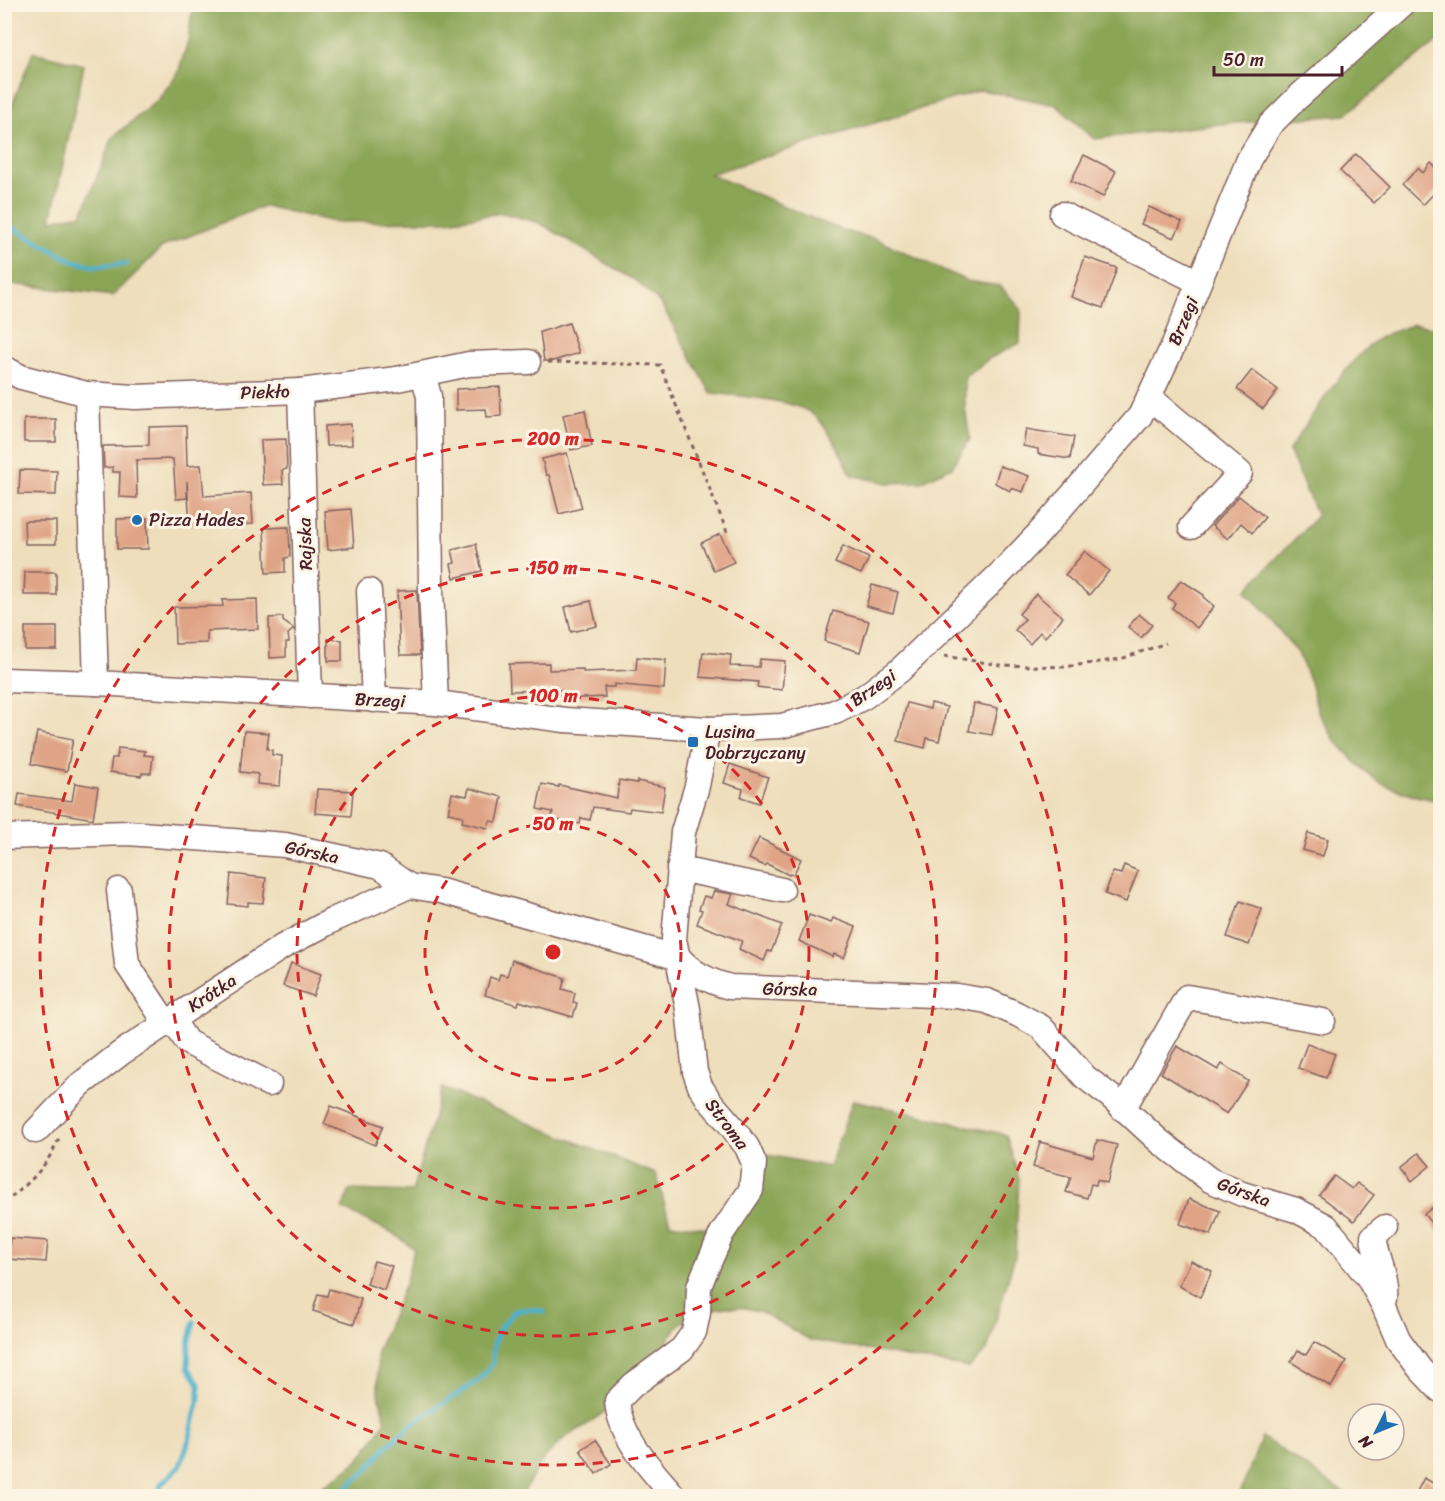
<svg xmlns="http://www.w3.org/2000/svg" width="1445" height="1501" font-family="Sriracha,sans-serif">
  <style>
    .forest { fill: #8ba556; stroke: #6a6240; stroke-width: 1.5 }
    .lines { fill: none; stroke-linecap: round; stroke-linejoin: round }
    .stream { stroke: #4bb1ca; stroke-width: 5 }
    .building { fill: #dfa385 }
    .minor-casing { stroke: #83625e; stroke-width: 27 }
    .path { stroke: #83625e; stroke-width: 3; stroke-dasharray: 4.5 4.5; stroke-linecap: butt }
    .minor { stroke: #fff; stroke-width: 24 }
    .ring { fill: none; stroke: #d62828; stroke-width: 3; stroke-dasharray: 10 8 }
    .poi-dot { fill: #1f6fb2; stroke: #fcf5e5; stroke-width: 2 }
    .labels { text-anchor: middle; stroke-width: 6; stroke-linejoin: round; paint-order: stroke }
    .street-label { font-size: 18px; fill: #4a1f2b; stroke: #fcf5e5 }
    .poi-label { font-size: 18px; fill: #4a1f2b; stroke: #fcf5e5; text-anchor: start }
    .centre { fill: #d62828; stroke: #fcf5e5; stroke-width: 3 }
    .ring-label { font-size: 18px; text-anchor: middle; font-weight: bold; fill: #d62828; stroke: #fcf5e5; stroke-width: 6; stroke-linejoin: round; paint-order: stroke }
  </style>
  <rect width="100%" height="100%" fill="#fcf5e5"/>
  <filter id="ink" filterUnits="userSpaceOnUse"><feTurbulence type="fractalNoise" baseFrequency=".0167" numOctaves="2"/><feDisplacementMap in="SourceGraphic" scale="12" xChannelSelector="R" yChannelSelector="G"/><feConvolveMatrix kernelMatrix="1 2 1 2 8 2 1 2 1" color-interpolation-filters="sRGB"/></filter>
  <filter id="wash" filterUnits="userSpaceOnUse"><feTurbulence type="fractalNoise" baseFrequency=".008" numOctaves="4" result="noise"/><feDisplacementMap in="SourceGraphic" scale="24" xChannelSelector="R" yChannelSelector="G"/><feGaussianBlur stdDeviation="1.35" result="paint"/><feColorMatrix in="noise" values="0 0 0 0 0 0 0 0 0 0 0 0 0 0 0 0 0 1.4 0 .05"/><feComposite in="paint" operator="in"/></filter>
  <g filter="url(#wash)">
    <rect width="100%" height="100%" fill="#eedebc"/>
    <g class="forest">
      <path d="M193 5H1440V39L1345 115 1220 124 1094 139 1056 105 981 90 710 174 814 219 844 231 876 239 967 281 1000 286 1021 309 1020 343 990 358 965 377V408L970 439 952 467 921 482 887 483 852 475C842 457 830 430 815 416 797 399 736 396 711 393L661 304 636 281 540 223 503 213 446 221 334 222 264 206 162 247 113 296 5 283 4 125 33 52 84 65 51 220 82 214 113 137 158 100 178 73 188 41Z"/>
      <path d="M1414 324 1440 329V801L1411 795 1380 783 1356 763 1334 739 1318 712 1310 682 1298 653 1246 590 1317 516 1289 450C1312 416 1346 361 1379 338 1389 332 1403 329 1414 324Z"/>
      <path d="M442 1088 656 1174 670 1223 708 1228 769 1155 829 1167 853 1100 1006 1135 1019 1178 1015 1256 987 1350 969 1368 810 1340 762 1312 745 1308 726 1307 708 1310 693 1315 679 1325 669 1338 647 1381 586 1425 566 1437 549 1453 541 1462 521 1496H306L334 1479 360 1459 385 1422 378 1389 377 1352 405 1284 414 1249 393 1233 342 1209 350 1190 412 1192Z"/>
      <path d="M1262 1437 1349 1496H1239Z"/>
    </g>
    <g class="lines">
      <g class="stream">
        <path d="M4 223 73 261 94 266 126 264"/>
        <path d="M158 1496 161 1484 180 1466 190 1437 199 1397V1384L188 1367 189 1344 194 1322"/>
        <path d="M336 1496 367 1470 386 1447 412 1424 479 1380 493 1363 494 1343 500 1328 515 1311 530 1309 544 1312"/>
      </g>
    </g>
    <g id="blocks">
      <g class="building">
        <path d="M1356 154 1390 187 1374 203 1340 171Z"/>
        <path d="M1084 155 1116 171 1103 197 1071 181Z"/>
        <path d="M1431 163 1440 172V187L1423 205 1402 185 1418 168 1423 173Z"/>
        <path d="M1149 207 1182 222 1174 238 1141 224Z"/>
        <path d="M1085 257 1117 268 1103 308 1071 297Z"/>
        <path d="M569 323 579 353 553 361H544L540 332Z"/>
        <path d="M1252 370 1278 390 1263 409 1237 389Z"/>
        <path d="M500 387 501 416 487 417 486 409 456 410V389Z"/>
        <path d="M585 410 592 446 571 450 563 415Z"/>
        <rect x="24" y="419" width="32" height="23"/>
        <path d="M351 424 352 445 326 446 325 426Z"/>
        <path d="M186 426 187 466 201 465 204 496 251 493 253 524 221 526V523L190 525 187 481V498L176 499 173 459 136 460 137 498 119 497 120 472H113V467L104 468 103 446 149 445V427Z"/>
        <path d="M1026 429 1074 437 1070 459 1038 454V449L1023 446Z"/>
        <path d="M286 439 287 469 282 470 283 484 263 485 261 440Z"/>
        <path d="M567 453 582 508 559 514 549 475H546L542 459Z"/>
        <path d="M1000 466 1029 476 1023 492 1011 488 1010 491 995 483Z"/>
        <path d="M20 470 57 471 56 495 19 494Z"/>
        <path d="M1239 496 1265 517 1252 533 1241 523 1228 539 1212 526Z"/>
        <path d="M351 509 354 547 328 550 325 511Z"/>
        <path d="M147 518 148 549H117V519Z"/>
        <path d="M24 521H56V544H25Z"/>
        <path d="M289 527 290 557 285 558V572L266 573 264 528Z"/>
        <path d="M720 534 734 562 714 571 701 543Z"/>
        <path d="M476 544 482 571 454 578 451 564 455 563 452 550Z"/>
        <path d="M843 546 869 558 861 574 835 563Z"/>
        <path d="M1085 551 1109 571 1089 595 1065 575Z"/>
        <path d="M25 572H56V595H24Z"/>
        <path d="M1181 580 1204 595 1203 597 1214 606 1197 628 1172 608 1175 603 1168 598Z"/>
        <path d="M872 585 898 592 893 613 866 606Z"/>
        <path d="M417 590 420 655H400L397 591Z"/>
        <path d="M1036 594 1063 617 1045 637 1040 632 1030 644 1015 630 1025 619 1019 614Z"/>
        <path d="M257 599 258 629 207 631V643L175 644 174 607 223 606 222 600Z"/>
        <path d="M591 601 597 626 571 632 565 607Z"/>
        <path d="M833 611 869 621 860 652 824 641Z"/>
        <path d="M1139 614 1152 625 1141 638 1128 627Z"/>
        <path d="M283 617V621L294 629 288 634 289 642H286V657L270 658 269 618Z"/>
        <rect x="25" y="627" width="32" height="23"/>
        <path d="M328 639 342 640V661H328Z"/>
        <path d="M703 652 731 655 730 666 759 667 760 659 785 661 782 690 757 687 758 682 700 677Z"/>
        <path d="M637 657 666 660 664 689 614 684V687H604L605 697 561 699V690L510 691 509 664 549 663V670L583 669V672L636 670Z"/>
        <path d="M907 703 930 709 931 703 947 707 939 741 927 738 925 748 898 741Z"/>
        <path d="M974 703 998 708 992 735 969 731Z"/>
        <path d="M244 731 269 733 267 749 272 750V755L282 756 280 786 257 784 258 774 240 772Z"/>
        <path d="M37 732 73 739 67 771 31 764Z"/>
        <path d="M118 748 145 751 144 755 153 756 151 773H142L141 776 110 772 112 758H117Z"/>
        <path d="M730 764 768 777 759 803 741 797 743 789 724 783Z"/>
        <path d="M619 780 637 783V781L665 787 661 812 630 808 629 812 593 807 590 820 581 818 580 824 551 819 553 812 537 809 542 784 559 787V785L617 798Z"/>
        <path d="M75 783 98 787 93 819 17 806 19 794 72 801Z"/>
        <path d="M469 788 502 797 497 822 490 821 488 828 462 822 463 816 448 813 452 793 467 796Z"/>
        <path d="M317 789 353 791 351 816 315 813Z"/>
        <path d="M1308 833 1328 839 1323 856 1303 850Z"/>
        <path d="M759 838 801 859 793 875 790 874 789 875 767 864 765 866 749 859Z"/>
        <path d="M1124 865 1138 871 1126 902 1105 894 1113 872 1121 874Z"/>
        <path d="M231 874 266 878 263 903 248 902V906L228 904Z"/>
        <path d="M714 891 733 894 729 904 782 925 771 952 768 951 764 961 739 949 742 941 697 924 702 910 699 909 704 896 711 898Z"/>
        <path d="M1240 901 1262 909 1249 945 1227 937Z"/>
        <path d="M809 915 831 923 833 918 856 927 844 958 834 954 833 957 799 941Z"/>
        <path d="M512 960 565 978 562 989 575 993 573 1002 577 1003 573 1017 519 1001 518 1005 485 995 490 977 498 980 500 974 507 976Z"/>
        <path d="M291 963 321 974 313 996 283 986Z"/>
        <path d="M1307 1044 1335 1054 1326 1078 1298 1068Z"/>
        <path d="M1177 1046 1218 1070 1222 1064 1248 1081 1227 1114 1161 1073Z"/>
        <path d="M331 1106 383 1126 375 1145 324 1124Z"/>
        <path d="M1097 1140 1117 1145 1107 1183 1097 1180 1096 1185 1091 1184 1087 1198 1066 1192 1071 1177 1033 1167 1040 1142 1093 1157Z"/>
        <path d="M1419 1153 1430 1166 1412 1181 1401 1167Z"/>
        <path d="M1334 1176 1352 1189 1357 1183 1374 1195 1354 1221 1319 1195Z"/>
        <path d="M1189 1199 1220 1211 1211 1235 1180 1224Z"/>
        <path d="M1440 1202V1235L1424 1214Z"/>
        <path d="M10 1238 48 1241 46 1262 8 1259Z"/>
        <path d="M374 1261 392 1266 384 1290 367 1284Z"/>
        <path d="M1191 1261 1212 1271 1200 1297 1179 1286Z"/>
        <path d="M329 1289 361 1299 354 1324 313 1311 318 1294 327 1296Z"/>
        <path d="M1314 1342 1347 1361 1331 1387 1291 1362 1298 1350 1306 1355Z"/>
        <path d="M595 1440 611 1464 596 1474 580 1450Z"/>
        <path d="M1424 1478 1440 1487V1497H1414Z"/>
      </g>
    </g>
  </g>
  <g filter="url(#ink)">
    <use href="#blocks" fill-opacity="0" stroke="#83625e" stroke-width="1.5"/>
    <g class="lines">
      <defs>
        <g id="minor">
          <path d="M1062 214 1199 282"/>
          <path d="M4 368 21 377 87 394 135 397 300 391 397 379 469 364 528 362"/>
          <path d="M423 374 429 396 431 589 436 703"/>
          <path d="M300 391 310 696"/>
          <path d="M87 394 96 683"/>
          <path d="M1149 397 1240 473 1191 527"/>
          <path d="M369 591 374 700"/>
          <path d="M4 680 96 683 436 703 565 720 708 729 781 726 835 712 864 697 899 671 1001 573 1042 530 1140 416 1174 344 1249 159 1270 125 1296 99 1402 4"/>
          <path d="M4 837 128 833 285 845 380 866 409 886 441 891 679 958C693 974 710 982 730 987L957 996 987 1001 1017 1014 1041 1027 1085 1077 1110 1096 1159 1141 1210 1180 1242 1194 1296 1210 1326 1226 1368 1277 1384 1306 1398 1339 1420 1369 1440 1390"/>
          <path d="M679 869 782 890"/>
          <path d="M119 890 127 964 166 1023"/>
          <path d="M172 1019 187 1042 269 1084"/>
          <path d="M1123 1109 1187 997 1323 1021"/>
          <path d="M36 1131 81 1084 121 1053 282 947 333 920 409 886"/>
          <path d="M1385 1298C1387 1277 1375 1257 1373 1237L1385 1227"/>
          <path d="M674 1496C651 1469 620 1438 617 1401L633 1385 682 1349 694 1332 698 1313 699 1287 704 1274 722 1233 751 1190 754 1163 747 1147 729 1123 709 1100 700 1086 695 1072 688 1009 674 939 683 832 697 786 708 729"/>
        </g>
      </defs>
      <use href="#minor" class="minor-casing"/>
      <g class="path">
        <path d="M548 362 660 365 727 532"/>
        <path d="M944 656 1000 665 1064 667 1121 659 1166 643"/>
        <path d="M4 1203C29 1184 47 1167 59 1138"/>
      </g>
      <use href="#minor" class="minor"/>
    </g>
  </g>
  <g class="ring">
    <circle cx="553" cy="952" r="128"/>
    <circle cx="553" cy="952" r="256"/>
    <circle cx="553" cy="952" r="384"/>
    <circle cx="553" cy="952" r="513"/>
  </g>
  <g class="poi-dot">
    <circle cx="137" cy="520" r="6"/>
    <rect x="687" y="736" width="12" height="12" rx="3"/>
  </g>
  <g class="labels">
    <g class="street-label">
      <text transform="translate(1183 321) rotate(-67)" y="6">Brzegi</text>
      <text transform="translate(265 392) rotate(-2)" y="6">Piekło</text>
      <text transform="translate(305 544) rotate(-92)" y="6">Rajska</text>
      <text transform="translate(873 688) rotate(-34)" y="6">Brzegi</text>
      <text transform="translate(380 700) rotate(3)" y="6">Brzegi</text>
      <text transform="translate(312 852) rotate(12)" y="6">Górska</text>
      <text transform="translate(790 989) rotate(1)" y="6">Górska</text>
      <text transform="translate(212 993) rotate(-33)" y="6">Krótka</text>
      <text transform="translate(727 1124) rotate(53)" y="6">Stroma</text>
      <text transform="translate(1244 1192) rotate(20)" y="6">Górska</text>
    </g>
    <g class="poi-label">
      <text x="149" y="526">Pizza Hades</text>
      <text x="705" y="738">Lusina<tspan x="705" dy="21">Dobrzyczany</tspan></text>
    </g>
  </g>
  <circle cx="553" cy="952" r="9" class="centre"/>
  <g class="ring-label">
    <text x="553" y="445">200 m</text>
    <text x="553" y="574">150 m</text>
    <text x="553" y="702">100 m</text>
    <text x="553" y="830">50 m</text>
  </g>
  <rect width="1445" height="1501" fill="none" stroke="#fcf5e5" stroke-width="24"/>
  <g transform="translate(1376 1432) rotate(227)"><circle r="28" fill="#fcf5e5" stroke="#b59f9b" stroke-width="1.5"/>
  <path d="M0-4.5L10 22L0 15L-10 22Z" fill="#1f6fb2"/>
  <text y="-9" font-size="16" font-weight="bold" text-anchor="middle" fill="#4a1f2b">N</text>
  </g>
  <path d="M1214 66v9h128v-9" fill="none" stroke="#4a1f2b" stroke-width="3"/>
  <text x="1223" y="66" font-size="18" fill="#4a1f2b" stroke="#fcf5e5" stroke-width="4.5" paint-order="stroke">50 m</text>
</svg>
